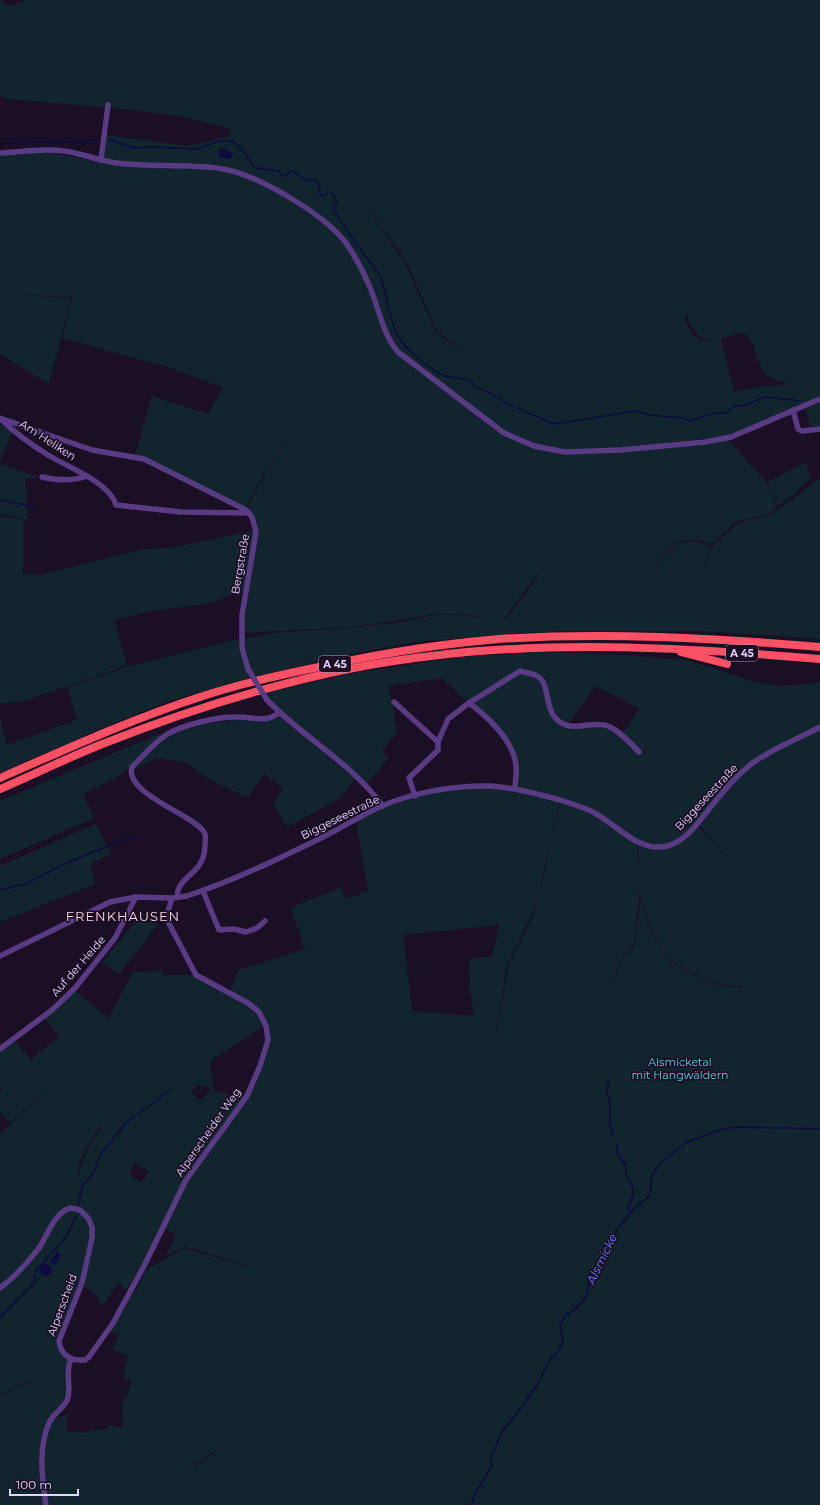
<svg xmlns="http://www.w3.org/2000/svg" width="820" height="1505" font-family="Montserrat,sans-serif">
  <style>
    .green { fill: #12252e; fill-rule: evenodd }
    .water { fill: #0b0b41 }
    .lines { fill: none; stroke-linecap: round; stroke-linejoin: round }
    .stream { stroke: #0b0b41; stroke-width: 1.5 }
    .minor { stroke: #583b82; stroke-width: 5.5 }
    .highway { stroke: #fc5064; stroke-width: 8 }
    .minor-bridge { stroke: #583b82; stroke-width: 5.5 }
    .labels { text-anchor: middle; stroke-width: 3.5; stroke-linejoin: round; paint-order: stroke }
    .shield { fill: #1a0f24; stroke: #aa98bd; stroke-width: 1 }
    .shield-label { font-size: 10px; font-weight: bold; fill: #e8d3fe }
    .street-label { font-size: 11px; fill: #e8d3fe; stroke: #1a0f24 }
    .park-label { font-size: 11px; fill: #60cfdd; stroke: #1a0f24 }
    .water-label { font-size: 12px; font-style: italic; fill: #637dfc; stroke: #1a0f24 }
    .quarter-label { font-size: 13px; letter-spacing: 1px; fill: #fed5e0; stroke: #1a0f24 }
  </style>
  <rect width="100%" height="100%" fill="#1a0f24"/>
  <g class="green">
    <path d="M0 0 10 6 26 0H820V397L751 428 726 436 630 447 728 439 766 482 777 508 762 516 737 521 712 544C691 538 681 537 666 553 662 557 657 561 656 565 677 543 680 536 711 546L703 569 713 545 738 523 762 517 778 510 820 478V639L702 631H562L495 635 415 642 336 657 255 677 249 665 243 639 271 633 350 628 402 622 439 614 505 619 525 595 546 563 504 619 439 613 402 620 350 627 243 633 244 616 258 531 247 509 259 485 294 429 258 484 246 508 144 458 135 455 152 396 208 414 223 388 171 368 62 338 72 297 18 295 71 298 49 384 0 354V155L45 152 103 162 107 135 187 146 228 137 231 129 179 116 122 109 7 99 0 96ZM359 195 406 261 436 329 450 342 474 357 449 343 435 330 405 263ZM687 315C692 330 700 343 718 340 729 338 734 332 746 334 757 345 755 363 766 374 772 380 782 381 789 385L763 386 734 392 721 340 705 341 693 336 684 317ZM489 420 523 441 522 444 503 435 486 424Z"/>
    <path d="M820 403V426H810L805 409Z"/>
    <path d="M0 423 12 432 0 462Z"/>
    <path d="M806 462 810 479 792 496 777 506 767 482Z"/>
    <path d="M0 464 38 477 25 479 28 519 0 514Z"/>
    <path d="M0 516 23 519V574L39 575 140 550 176 547 255 530 244 591 206 604 150 611 114 620 127 665 22 702 0 703Z"/>
    <path d="M238 639 239 648 249 678 164 703 98 730 0 773V717L7 745 77 720 67 687 126 667Z"/>
    <path d="M541 652 622 655 687 660 755 682 778 686 820 683V726L753 762 696 824 676 842 665 846 637 841 592 811 517 788V775L508 742 470 703 520 671 468 703 442 678 387 686 392 701 397 732 382 751 389 758 366 784 281 712 264 693 348 674 462 657ZM596 686 640 709 621 735 601 724 566 726Z"/>
    <path d="M280 717 355 779 339 799 287 827 274 804 283 788 264 774 248 797 217 784 185 762 157 758 134 769C145 759 155 748 166 739 183 727 217 722 238 720 252 719 267 724 280 717Z"/>
    <path d="M820 728V1505H47C43 1476 42 1448 52 1420L70 1413 66 1423 67 1431 89 1433 90 1430H104L110 1425 123 1428 122 1404 123 1398H127L131 1380 123 1377 128 1356 112 1349 119 1336 110 1331 127 1302 137 1289 145 1271 184 1248 238 1264 254 1266 238 1263 191 1248 184 1247 166 1256 176 1234 164 1228 187 1181 236 1114 268 1040 259 1011 229 994 239 970 305 949 291 908 341 887 346 899 368 891 356 821C403 798 461 779 515 789 530 792 544 798 559 802L544 875 533 912 507 966 492 1054 509 965 534 913 560 802 591 812 637 843 640 886 634 944 621 961 609 991 622 961 635 945 640 898 648 923 666 959 712 984 741 988 743 987 712 983 666 958 649 923 640 896 638 844 666 847 697 825 740 871 698 824 727 787 754 763ZM499 925 493 956 469 959 470 990 474 1016 412 1011 403 935ZM219 1354 216 1450 212 1455 177 1478 216 1450Z"/>
    <path d="M164 732 121 775 83 794 94 818 0 859V801Z"/>
    <path d="M96 824 111 854 90 864 95 884 0 922V866Z"/>
    <path d="M135 922 159 923 119 974 102 962Z"/>
    <path d="M162 971 163 975H195L247 1003 258 1012 265 1025 210 1061 213 1090 245 1098 202 1155 141 1267 125 1291 119 1282 102 1307 98 1297 83 1286 92 1238 87 1214 65 1208C45 1236 26 1264 0 1285V1134L33 1103 66 1062 33 1102 10 1123 0 1112V1090L2 1089 0 1086V1049L13 1040 31 1059 59 1037 44 1017 74 989 108 1019 133 972ZM197 1085 211 1088 203 1099H197L191 1092ZM101 1126 102 1127 87 1149 77 1176C78 1159 90 1140 101 1126ZM134 1163 149 1171 142 1183 130 1175Z"/>
    <path d="M71 1210C76 1211 82 1213 86 1216 103 1235 71 1306 63 1326L52 1330 40 1341 52 1331 62 1327 57 1339 68 1362 66 1366 67 1397 65 1403 52 1416 42 1442 45 1505H0V1397L30 1381 35 1375 30 1380 0 1396V1289L11 1282 63 1214Z"/>
  </g>
  <g class="water">
    <path d="M221 148 233 153 231 159 219 157V149Z"/>
    <path d="M57 1252 61 1255 55 1266 50 1261Z"/>
    <circle cx="46" cy="1270" r="6"/>
  </g>
  <g class="lines">
    <g class="stream">
      <path d="M109 140 135 148 152 147 198 149 218 141H233L244 152 255 168 279 171 281 175 287 176 290 171 295 172 309 182 313 179 316 180 320 188V195L325 196 330 191 337 201 333 208C342 224 353 239 364 254 370 262 377 269 381 279 390 304 388 328 408 349 417 357 431 370 442 375 453 380 469 375 475 387 489 390 499 400 513 406"/>
      <path d="M0 144 60 141 77 143 87 140H97"/>
      <path d="M517 408 554 424 636 411 650 415 684 418 689 421 716 413H726L733 407 744 405 765 397 801 401"/>
      <path d="M0 500 36 507"/>
      <path d="M0 890 26 884 62 865 132 836"/>
      <path d="M609 1081 606 1093 610 1100V1123L613 1136"/>
      <path d="M617 1144V1153L626 1166V1176L632 1185 633 1195 627 1209 632 1212"/>
      <path d="M78 1205 83 1185 94 1172 101 1154 126 1123 172 1089"/>
      <path d="M35 1283 39 1278"/>
      <path d="M0 1317 34 1284 35 1272 67 1236 76 1216"/>
      <path d="M471 1505 474 1496 492 1465 491 1457 502 1432 523 1405 537 1385 550 1359 555 1356 563 1342 560 1325 566 1315 577 1308 587 1295 589 1280 597 1265 605 1256 607 1245 614 1240 616 1231 637 1206 650 1196 652 1175 660 1163 686 1143 719 1130 736 1127 820 1129"/>
    </g>
    <g class="minor">
      <path d="M0 153C20 152 43 148 64 151 82 153 99 161 117 163 150 167 184 164 217 168 254 172 323 213 346 243 355 256 363 271 369 285 379 308 382 333 398 352L504 433 534 446 565 452 621 450 705 442 731 437 820 399"/>
      <path d="M101 160 108 105"/>
      <path d="M793 410 798 429 802 431 820 429"/>
      <path d="M0 418 92 450 144 459 246 510 252 517 256 532 242 615V648L248 669"/>
      <path d="M2 420C15 433 32 445 48 455 67 467 110 482 116 505L181 512 249 513"/>
      <path d="M42 477C56 480 73 482 86 476"/>
      <path d="M267 700C304 738 351 763 383 806"/>
      <path d="M394 702 438 742"/>
      <path d="M469 703 520 671C525 673 531 673 535 675 552 681 542 710 560 722 574 732 593 720 608 726 620 731 630 743 639 752"/>
      <path d="M415 796 409 778 438 750V742L448 719 469 703C488 717 514 741 516 766 517 774 515 781 515 788"/>
      <path d="M203 891 219 930 234 929 246 932 257 928 265 921"/>
      <path d="M177 897C178 874 204 876 205 846 205 842 206 837 205 834 200 817 123 794 132 767 143 756 154 743 166 735 182 725 216 717 235 717 253 716 264 724 279 713"/>
      <path d="M0 956 110 902 136 897 172 898 187 896C233 881 278 859 321 838 342 828 361 815 382 806 414 792 456 785 491 786 518 788 566 800 591 811 616 823 637 853 667 846 685 842 698 823 709 809 723 792 736 775 754 762 774 748 798 739 820 727"/>
      <path d="M0 1049 52 1010 75 988 115 938 136 897"/>
      <path d="M0 1288C15 1277 28 1262 39 1248 48 1235 54 1212 71 1208L80 1210 88 1218 92 1227V1238L82 1283 59 1341C61 1356 71 1361 85 1360L89 1357 113 1323 144 1266 186 1180 247 1096 260 1066 268 1040 266 1026 259 1012 248 1003 196 975 166 918 172 898"/>
      <path d="M46 1505C42 1479 38 1448 49 1423 53 1413 65 1408 68 1398 71 1385 65 1372 71 1359"/>
    </g>
    <g class="highway">
      <path d="M681 652 727 664"/>
      <path d="M0 778C66 749 132 719 200 697 239 684 279 675 319 667 378 654 438 644 499 639 605 632 714 638 820 647"/>
      <path d="M0 789C35 774 69 757 105 743 206 703 323 668 431 656 560 640 691 648 820 659"/>
    </g>
    <path class="minor-bridge" d="M248 669 267 700"/>
  </g>
  <g class="labels">
    <g class="shield">
      <rect x="726" y="645" width="32" height="16" rx="3"/>
      <rect x="319" y="656" width="32" height="16" rx="3"/>
    </g>
    <g class="shield-label">
      <text x="742" y="657">A 45</text>
      <text x="335" y="668">A 45</text>
    </g>
    <g class="street-label">
      <text transform="translate(48 440) rotate(33)" y="4">Am Heliken</text>
      <text transform="translate(240 564) rotate(-80)" y="4">Bergstraße</text>
      <text transform="translate(706 797) rotate(-47)" y="4">Biggeseestraße</text>
      <text transform="translate(340 817) rotate(-26)" y="4">Biggeseestraße</text>
      <text transform="translate(78 966) rotate(-49)" y="4">Auf der Heide</text>
      <text transform="translate(208 1132) rotate(-55)" y="4">Alperscheider Weg</text>
      <text transform="translate(62 1305) rotate(-70)" y="4">Alperscheid</text>
    </g>
    <g class="park-label">
      <text x="680" y="1066">Alsmicketal<tspan x="680" dy="13">mit Hangwäldern</tspan></text>
    </g>
    <g class="water-label">
      <text transform="translate(602 1259) rotate(-64)" y="4">Alsmicke</text>
    </g>
    <g class="quarter-label">
      <text x="123" y="921">FRENKHAUSEN</text>
    </g>
  </g>
  <path d="M10 1489v6h68v-6" fill="none" stroke="#e8d3fe" stroke-width="2"/>
  <text x="16" y="1489" font-size="12" fill="#e8d3fe" stroke="#1a0f24" stroke-width="3" paint-order="stroke">100 m</text>
</svg>
